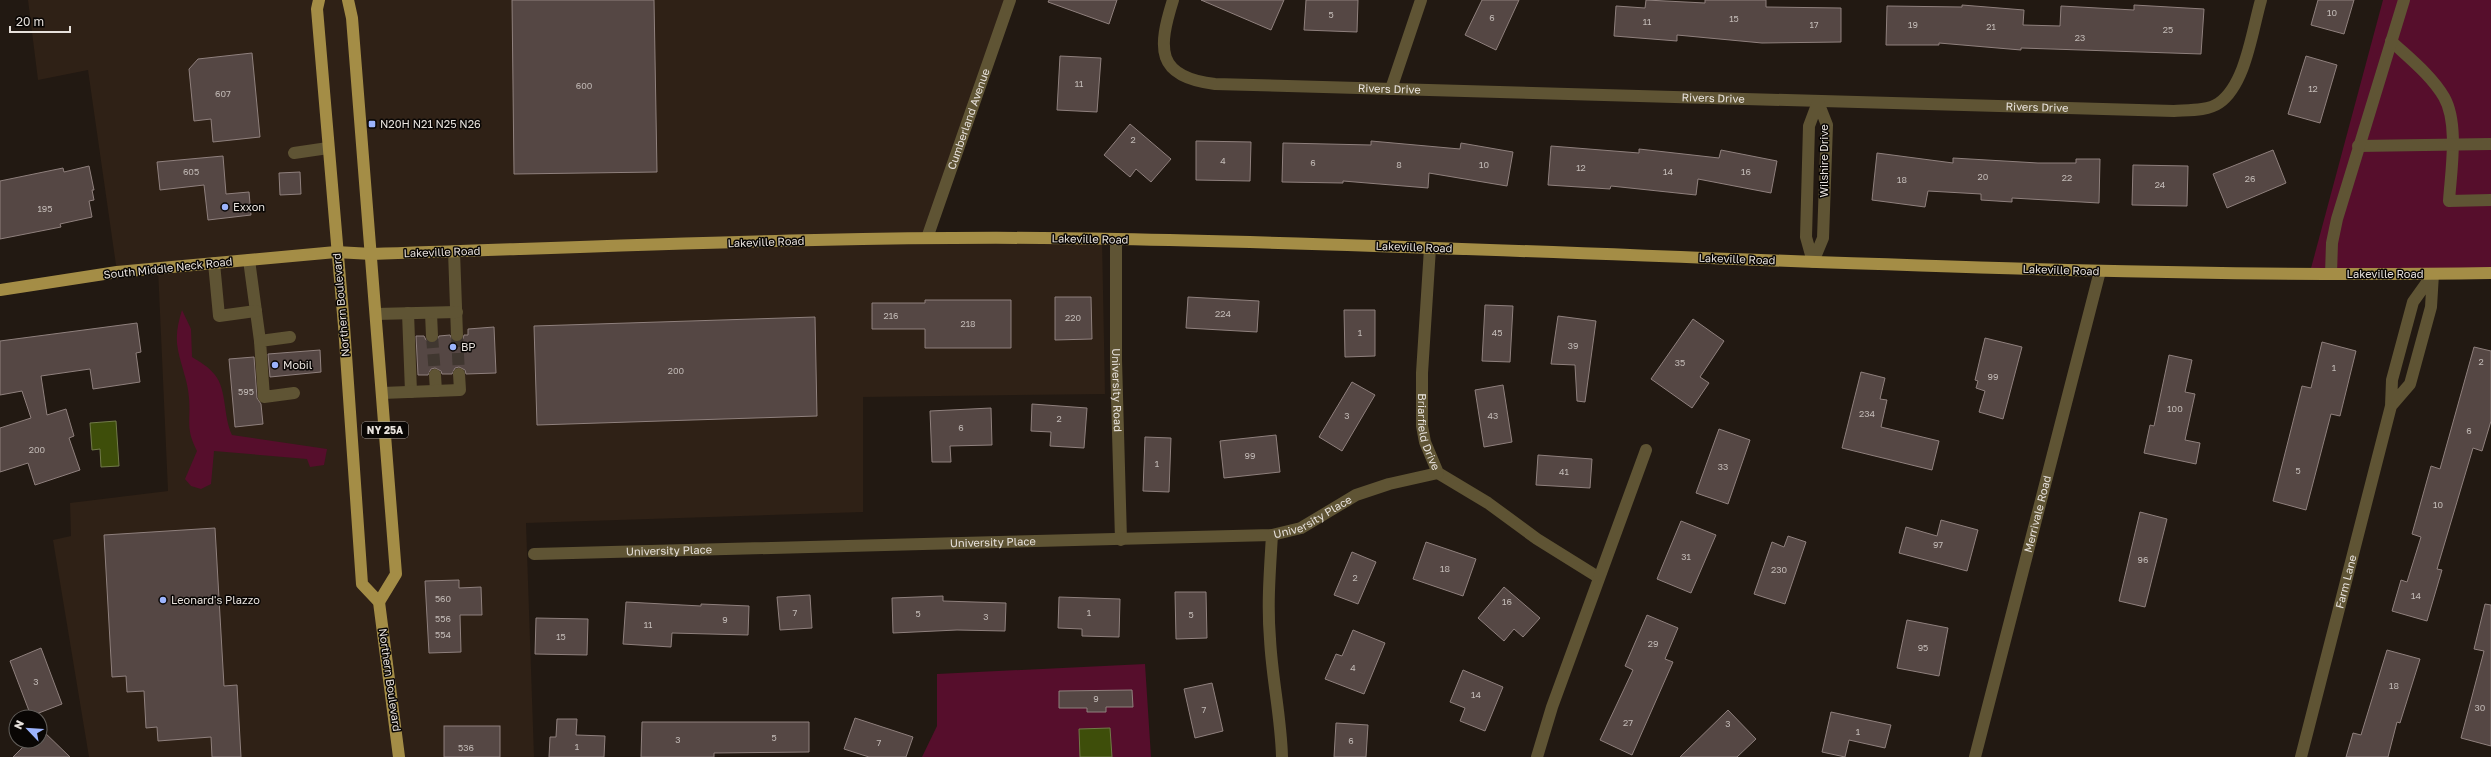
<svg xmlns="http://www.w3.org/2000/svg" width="2491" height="757" font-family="'Golos Text',sans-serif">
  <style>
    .built { fill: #2f2116 }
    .green { fill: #560e2c }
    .water { fill: #3e4e0a; stroke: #717a49 }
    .building { fill: #554744; stroke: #8f807d }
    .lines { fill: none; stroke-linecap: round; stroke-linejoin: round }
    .minor-tunnel { stroke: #403730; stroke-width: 12; stroke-dasharray: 12 6; stroke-linecap: butt }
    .minor { stroke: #5f5434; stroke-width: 12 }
    .major { stroke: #a48d46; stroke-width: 12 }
    .poi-dot { fill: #9cb4fd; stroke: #090604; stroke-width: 1.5 }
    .labels { text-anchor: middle; stroke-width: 3; stroke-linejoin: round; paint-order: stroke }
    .number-label { font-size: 9px; fill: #c2bab6 }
    .shield { fill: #090604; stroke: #a49f9b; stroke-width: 1 }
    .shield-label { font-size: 10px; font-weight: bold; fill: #e7e1dc }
    .street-label { font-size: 11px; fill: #e7e1dc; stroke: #090604 }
    .poi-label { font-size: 11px; fill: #e7e1dc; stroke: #090604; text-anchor: start }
  </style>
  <rect width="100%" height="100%" fill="#221912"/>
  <path class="built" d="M28 0H1012L927 238 1102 239 1105 394 863 397V512L526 523 534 757H89L53 540 71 536 70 503 168 491 158 268 117 272 88 70 38 80Z"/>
  <g class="green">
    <path d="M2383 0H2491V271L2310 272Z"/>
    <path d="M182 310 191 329 192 357C200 362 209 367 215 375 227 390 223 416 232 435L327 449 324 465 310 467 307 459 214 451 211 484 201 489 191 486 185 479 197 451C185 428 191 421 189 398 188 381 181 366 178 350 175 336 178 323 182 310Z"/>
    <path d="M1145 664 1151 757H922L937 726V674Z"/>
  </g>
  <g class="water">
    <path d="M116 421 119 466 101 467 100 449 92 450 90 423Z"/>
    <path d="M1110 728 1112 757H1080L1079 729Z"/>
  </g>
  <g class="building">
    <path d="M512 0H654L657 172 514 174Z"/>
    <path d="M1049 0H1117L1109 24 1048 2Z"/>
    <path d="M1201 0H1284L1271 30Z"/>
    <path d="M1306 0H1358L1357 32 1304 30Z"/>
    <path d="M1482 0H1519L1496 50 1465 35Z"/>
    <path d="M1646 0 1705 3V0H1766V7L1841 8V42L1762 43 1677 35V41L1614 36 1616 6 1645 8Z"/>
    <path d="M2318 0H2354L2344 34 2311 25Z"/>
    <path d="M1962 5 2024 10 2023 25 2060 26 2061 6 2134 10V5L2204 9 2201 54 2021 48V50L1939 43V45H1886L1887 6 1962 7Z"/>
    <path d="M252 53 260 137 213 142 211 119 194 121 189 69 198 59Z"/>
    <path d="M1060 56 1101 58 1097 112 1057 110Z"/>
    <path d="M2306 56 2337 65 2320 123 2288 114Z"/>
    <path d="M1130 124 1171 159 1151 182 1136 169 1130 177 1104 155Z"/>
    <path d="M1196 141 1251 142 1250 181 1196 180Z"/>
    <path d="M1371 141 1460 149 1461 143 1513 152 1507 186 1429 173 1428 188 1343 181V183L1282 182 1283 143 1371 145Z"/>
    <path d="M1551 146 1639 153V149L1719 158 1721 150 1777 161 1771 193 1698 179 1696 195 1611 186 1610 189 1548 185Z"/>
    <path d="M2273 150 2286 183 2227 208 2213 174Z"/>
    <path d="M1877 153 1953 163V158L2038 163H2076V159H2100L2099 203 2012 198V202L1981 200V194L1928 191 1925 207 1872 200Z"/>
    <path d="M223 156 226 194 249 192 251 215 208 220 204 185 160 190 157 162Z"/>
    <path d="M2133 165 2188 166 2187 206 2132 205Z"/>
    <path d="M89 166 94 190H92L94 200 89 201 92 217 60 224 61 227 0 239V181L63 168 64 172Z"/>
    <path d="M300 172 301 194 280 195 279 173Z"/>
    <path d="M1055 297H1091L1092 339 1055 340Z"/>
    <path d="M1188 297 1259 301 1257 332 1186 328Z"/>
    <path d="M925 300H1011V348H925V329H872V303H925Z"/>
    <path d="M1485 305 1513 306 1510 362 1482 361Z"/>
    <path d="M1344 310H1375V356L1345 357Z"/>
    <path d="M1558 316 1596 321 1585 402 1577 401 1575 365 1551 364Z"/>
    <path d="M815 317 817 416 537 425 534 326Z"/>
    <path d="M1693 319 1724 341 1700 377 1709 383 1692 408 1651 379Z"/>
    <path d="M137 323 141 352 136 353 140 382 93 389 90 369 41 376 47 415 66 409 74 436 69 438 80 470 35 485 28 463 0 472V428L31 418 22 391 0 395V341Z"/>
    <path d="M494 327 496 373 466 374 465 370 459 367 455 368 452 374H442L441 371 435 368 431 369 428 375H418L416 336H424L426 340 432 343 436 342 439 336 450 335 453 341 458 342 463 339 464 335H468V329Z"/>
    <path d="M1985 338 2022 347 2003 419 1979 412 1985 391 1976 388 1978 381 1975 380Z"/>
    <path d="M2322 342 2356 351 2340 416 2331 414 2306 510 2273 501 2302 386 2311 388Z"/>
    <path d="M2474 347 2491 351V421L2482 451 2473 448 2437 569 2442 570 2427 621 2392 611 2401 580 2407 582 2421 537 2412 534 2431 466 2440 469Z"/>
    <path d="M320 350 321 372 270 377 268 354Z"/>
    <path d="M2169 355 2192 360 2185 392 2195 394 2185 440 2200 443 2196 464 2144 453 2150 425 2154 426Z"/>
    <path d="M254 357 257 398 261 404 263 424 235 427 229 359Z"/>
    <path d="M1861 372 1885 378 1880 399 1887 400 1881 427 1939 441 1932 470 1842 448Z"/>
    <path d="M1352 382 1375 395 1342 451 1319 437Z"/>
    <path d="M1503 385 1512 442 1484 447 1475 390Z"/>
    <path d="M1032 404 1087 408 1084 448 1050 446 1051 432 1031 431Z"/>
    <path d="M991 408 992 445 950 446 951 462H932L930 411Z"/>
    <path d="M1719 429 1750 440 1728 504 1696 493Z"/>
    <path d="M1276 435 1280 472 1224 478 1220 441Z"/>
    <path d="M1145 437 1171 438 1169 492 1143 491Z"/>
    <path d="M1538 455 1592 459 1590 488 1536 485Z"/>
    <path d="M2140 512 2167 519 2145 607 2119 601Z"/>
    <path d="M1941 520 1978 530 1967 571 1899 553 1906 527 1937 536Z"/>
    <path d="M1681 521 1716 535 1691 593 1657 579Z"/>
    <path d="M215 528 224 686 237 685 241 757H212L211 737 158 741 157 727 146 728 144 691 127 692 126 676 112 677 104 535Z"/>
    <path d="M1788 536 1806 542 1785 604 1754 594 1772 542 1784 547Z"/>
    <path d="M1426 542 1476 559 1463 596 1413 579Z"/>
    <path d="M1352 552 1376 562 1358 604 1334 595Z"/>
    <path d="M459 580V588L481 587 482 615H460L461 652 429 653 425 581Z"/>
    <path d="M1504 587 1540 618 1523 637 1514 629 1504 641 1478 618Z"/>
    <path d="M1175 592H1206L1207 638 1176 639Z"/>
    <path d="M810 595 812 628 780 630 777 597Z"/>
    <path d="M943 596V601L1006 603 1005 631 957 630 893 633 892 598Z"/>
    <path d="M1059 597 1120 599 1119 637 1082 636V629L1058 628Z"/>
    <path d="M626 602 701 606V604L749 606 748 635 672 633 671 647 623 644Z"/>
    <path d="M2485 604 2491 605V746L2461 738 2484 651 2474 649Z"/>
    <path d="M1647 615 1678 628 1665 659 1673 662 1632 755 1600 740 1633 670 1625 666Z"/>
    <path d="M536 618 588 619 587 655 535 654Z"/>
    <path d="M1907 620 1948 628 1939 676 1897 668Z"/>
    <path d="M1353 630 1385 643 1364 694 1325 679 1336 654 1342 656Z"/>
    <path d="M41 648 62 704 31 716 10 661Z"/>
    <path d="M2387 650 2420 659 2400 723 2397 722 2388 757H2346L2353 733 2361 735Z"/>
    <path d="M1463 670 1503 687 1485 731 1460 721 1465 708 1450 702Z"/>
    <path d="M1212 683 1223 731 1195 738 1184 689Z"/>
    <path d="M1132 690 1133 707H1106V712H1087V708H1059V691Z"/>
    <path d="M1728 710 1756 739 1737 757H1680Z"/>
    <path d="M1831 712 1891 725 1885 748 1849 740 1845 757 1822 752Z"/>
    <path d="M855 718 913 737 906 757H869L844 749Z"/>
    <path d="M557 719H577L576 735 605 736 604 757H549L550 737H556Z"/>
    <path d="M642 722H809V752L714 753V757H641Z"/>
    <path d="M1336 723 1368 725 1366 757H1334Z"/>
    <rect x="444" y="726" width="56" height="31"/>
    <path d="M40 729H41L70 757H13L29 741H40Z"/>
  </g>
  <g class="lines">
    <g class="minor-tunnel">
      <path d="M457 335 459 374"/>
      <path d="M432 336 435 375"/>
    </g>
    <g class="minor">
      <path id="s1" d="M1173 0C1158 48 1155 77 1215 84L2174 111C2187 110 2208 111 2219 103 2246 84 2252 31 2261 0"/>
      <path d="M2391 41C2409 58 2431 75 2444 97 2459 123 2451 171 2449 201L2491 200"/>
      <path d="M1391 89 1421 0"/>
      <path d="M1818 102 1827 125 1823 238 1813 262 1806 237 1809 126Z"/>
      <path d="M2358 146 2491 144"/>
      <path d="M294 153 328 148"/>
      <path id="s2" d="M927 238 1010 0"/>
      <path id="s3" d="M1116 239V360L1121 540"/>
      <path id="s4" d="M1430 248 1422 373V426L1425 442 1438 473 1488 503 1537 539 1598 577"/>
      <path d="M454 251 457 335"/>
      <path d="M249 260 260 341"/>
      <path d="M214 263 219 316 256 311"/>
      <path d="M2331 274 2332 243 2337 219 2404 0"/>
      <path d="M408 313 411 392"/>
      <path d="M431 313 432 336"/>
      <path d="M376 314 457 312"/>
      <path d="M290 337 260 341 264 397 294 393"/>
      <path d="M435 375 436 391"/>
      <path d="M382 393 460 390 459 374"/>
      <path d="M1272 535C1270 569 1267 604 1270 639 1272 679 1281 717 1282 757"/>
      <path id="s5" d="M534 554 1272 535 1301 528 1356 495 1389 484 1438 473"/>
      <path d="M1537 757 1552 707 1646 450"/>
      <path id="s6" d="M1975 757 2100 271"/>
      <path id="s7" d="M2301 757 2391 406 2392 380 2413 302 2433 274 2431 307 2410 384 2391 406"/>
    </g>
    <g class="major">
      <path d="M319 0 317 9 344 326 362 584 379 602 399 757"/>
      <path d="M348 0 352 18 396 574 379 602"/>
      <path d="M0 290 117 272 336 252 372 254C620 246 869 234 1117 239 1575 247 2033 280 2491 273"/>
    </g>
  </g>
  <g class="poi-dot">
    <rect x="368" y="120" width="8" height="8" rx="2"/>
    <circle cx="225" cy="207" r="4"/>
    <circle cx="453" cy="347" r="4"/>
    <circle cx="275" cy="365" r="4"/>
    <circle cx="163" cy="600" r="4"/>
  </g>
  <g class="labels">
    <g class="number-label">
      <text x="2332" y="16">10</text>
      <text x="1331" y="18">5</text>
      <text x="1492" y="21">6</text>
      <text x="1734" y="22">15</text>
      <text x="1647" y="25">11</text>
      <text x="1814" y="28">17</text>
      <text x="1913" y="28">19</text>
      <text x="1991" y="30">21</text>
      <text x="2168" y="33">25</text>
      <text x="2080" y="41">23</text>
      <text x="1079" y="87">11</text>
      <text x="584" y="89">600</text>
      <text x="2313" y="92">12</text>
      <text x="223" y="97">607</text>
      <text x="1133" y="143">2</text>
      <text x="1223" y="164">4</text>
      <text x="1313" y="166">6</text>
      <text x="1399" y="168">8</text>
      <text x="1484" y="168">10</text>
      <text x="1581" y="171">12</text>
      <text x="191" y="175">605</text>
      <text x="1668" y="175">14</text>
      <text x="1746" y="175">16</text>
      <text x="1983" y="180">20</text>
      <text x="2067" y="181">22</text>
      <text x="2250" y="182">26</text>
      <text x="1902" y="183">18</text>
      <text x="2160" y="188">24</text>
      <text x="45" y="212">195</text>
      <text x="1223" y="317">224</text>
      <text x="891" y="319">216</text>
      <text x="1073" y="321">220</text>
      <text x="968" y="327">218</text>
      <text x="1360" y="336">1</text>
      <text x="1497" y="336">45</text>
      <text x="1573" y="349">39</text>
      <text x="2481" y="365">2</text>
      <text x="1680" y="366">35</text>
      <text x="2334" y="371">1</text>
      <text x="676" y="374">200</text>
      <text x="1993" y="380">99</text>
      <text x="246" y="395">595</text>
      <text x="2175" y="412">100</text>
      <text x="1867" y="417">234</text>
      <text x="1347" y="419">3</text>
      <text x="1493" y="419">43</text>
      <text x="1059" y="422">2</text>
      <text x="961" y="431">6</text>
      <text x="2469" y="434">6</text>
      <text x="37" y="453">200</text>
      <text x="1250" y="459">99</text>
      <text x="1157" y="467">1</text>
      <text x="1723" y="470">33</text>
      <text x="2298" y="474">5</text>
      <text x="1564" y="475">41</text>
      <text x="2438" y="508">10</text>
      <text x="1938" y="548">97</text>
      <text x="1686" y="560">31</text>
      <text x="2143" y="563">96</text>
      <text x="1445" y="572">18</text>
      <text x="1779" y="573">230</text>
      <text x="1355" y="581">2</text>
      <text x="2416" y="599">14</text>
      <text x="443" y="602">560</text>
      <text x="1507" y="605">16</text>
      <text x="795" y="616">7</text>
      <text x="1089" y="616">1</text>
      <text x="918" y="617">5</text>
      <text x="1191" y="618">5</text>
      <text x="986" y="620">3</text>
      <text x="443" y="622">556</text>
      <text x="725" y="623">9</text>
      <text x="648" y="628">11</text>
      <text x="443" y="638">554</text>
      <text x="561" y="640">15</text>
      <text x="1653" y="647">29</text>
      <text x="1923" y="651">95</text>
      <text x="1353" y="671">4</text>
      <text x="36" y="685">3</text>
      <text x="2394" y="689">18</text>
      <text x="1476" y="698">14</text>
      <text x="1096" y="702">9</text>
      <text x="2480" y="711">30</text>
      <text x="1204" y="713">7</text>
      <text x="1628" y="726">27</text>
      <text x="1728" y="727">3</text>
      <text x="1858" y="735">1</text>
      <text x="774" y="741">5</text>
      <text x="678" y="743">3</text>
      <text x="1351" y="744">6</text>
      <text x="879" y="746">7</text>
      <text x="577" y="750">1</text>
      <text x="466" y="751">536</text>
    </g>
    <rect class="shield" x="362" y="422" width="46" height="16" rx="3"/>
    <g class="shield-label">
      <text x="385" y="434">NY 25A</text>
    </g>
    <g class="street-label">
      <text dy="4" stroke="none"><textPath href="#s1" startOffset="292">Rivers Drive</textPath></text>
      <text dy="4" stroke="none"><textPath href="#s1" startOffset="616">Rivers Drive</textPath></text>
      <text dy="4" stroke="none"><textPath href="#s1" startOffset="940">Rivers Drive</textPath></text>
      <text dy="4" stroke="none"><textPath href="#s2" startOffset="126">Cumberland Avenue</textPath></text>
      <text transform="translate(1824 161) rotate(-90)" y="4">Wilshire Drive</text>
      <text transform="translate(1090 239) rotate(1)" y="4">Lakeville Road</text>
      <text transform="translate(766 242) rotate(-2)" y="4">Lakeville Road</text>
      <text transform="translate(1414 247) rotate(2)" y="4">Lakeville Road</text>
      <text transform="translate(442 252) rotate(-2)" y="4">Lakeville Road</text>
      <text transform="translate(1737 259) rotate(2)" y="4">Lakeville Road</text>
      <text transform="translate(168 268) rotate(-6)" y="4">South Middle Neck Road</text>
      <text transform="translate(2061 270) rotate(2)" y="4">Lakeville Road</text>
      <text x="2385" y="278">Lakeville Road</text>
      <text transform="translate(341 305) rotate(-95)" y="4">Northern Boulevard</text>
      <text dy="4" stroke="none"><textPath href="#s3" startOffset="151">University Road</textPath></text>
      <text dy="4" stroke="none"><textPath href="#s4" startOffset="185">Briarfield Drive</textPath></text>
      <text dy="4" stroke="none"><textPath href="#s6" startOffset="251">Merrivale Road</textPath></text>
      <text dy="4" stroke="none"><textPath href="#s5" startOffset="783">University Place</textPath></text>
      <text dy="4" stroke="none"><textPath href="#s5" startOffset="459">University Place</textPath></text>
      <text dy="4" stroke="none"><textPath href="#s5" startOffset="135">University Place</textPath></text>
      <text dy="4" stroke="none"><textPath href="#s7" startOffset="181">Farm Lane</textPath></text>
      <text transform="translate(390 680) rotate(82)" y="4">Northern Boulevard</text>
    </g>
    <g class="poi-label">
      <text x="380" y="128">N20H N21 N25 N26</text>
      <text x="233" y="211">Exxon</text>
      <text x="461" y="351">BP</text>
      <text x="283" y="369">Mobil</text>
      <text x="171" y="604">Leonard's Plazzo</text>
    </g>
  </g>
  <g transform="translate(28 729) rotate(295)"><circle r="19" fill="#090604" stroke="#625e5a"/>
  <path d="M0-3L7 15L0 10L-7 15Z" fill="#9cb4fd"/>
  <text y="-6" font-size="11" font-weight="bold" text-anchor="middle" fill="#e7e1dc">N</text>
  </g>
  <path d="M10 26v6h60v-6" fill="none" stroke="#e7e1dc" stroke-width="2"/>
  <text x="16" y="26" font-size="12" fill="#e7e1dc" stroke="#090604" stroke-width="3" paint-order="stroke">20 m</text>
</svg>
